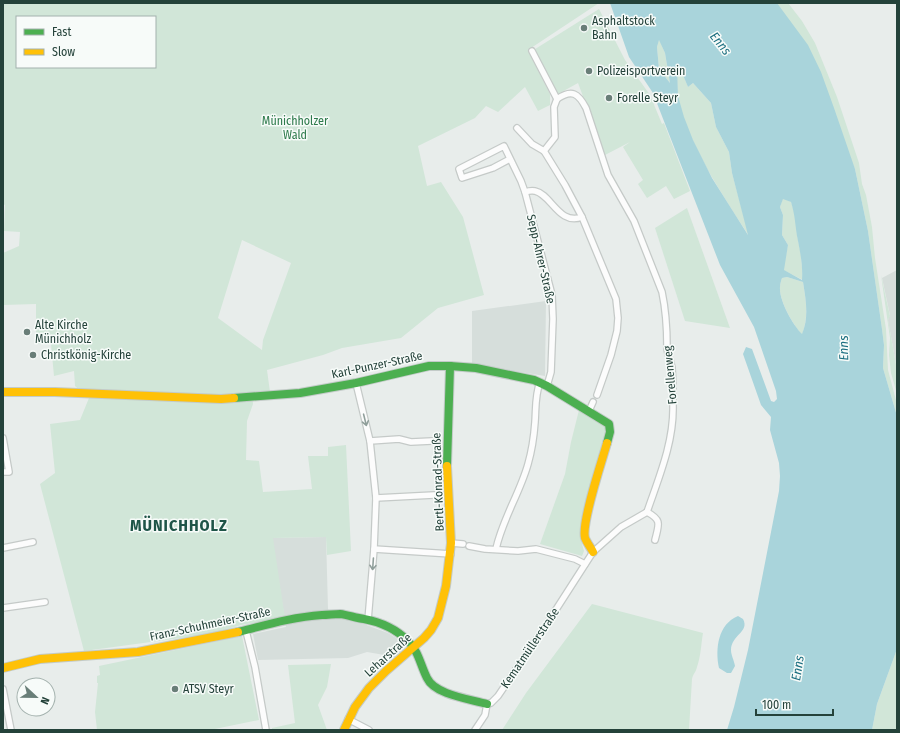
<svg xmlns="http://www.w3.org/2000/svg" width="900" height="733" font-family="'Fira Sans Condensed',sans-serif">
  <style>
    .built { fill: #d6dedb }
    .green { fill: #d1e6d8; fill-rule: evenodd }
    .water { fill: #a9d4db; fill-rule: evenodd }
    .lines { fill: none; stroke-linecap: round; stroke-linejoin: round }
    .street-casing { stroke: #c5cac8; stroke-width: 8 }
    .fast-casing { stroke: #c3cbc8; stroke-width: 10 }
    .slow-casing { stroke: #c3cbc8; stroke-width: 10 }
    .street { stroke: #fcfcfc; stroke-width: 5.5 }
    .fast { stroke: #4caf50; stroke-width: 8 }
    .slow { stroke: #ffc107; stroke-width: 8 }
    .oneway { stroke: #909f9b }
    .poi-dot { fill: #697e78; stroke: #f7fbf9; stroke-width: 1.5 }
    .labels { text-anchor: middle; stroke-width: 3; stroke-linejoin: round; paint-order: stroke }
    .poi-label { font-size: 12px; fill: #24423a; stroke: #f7fbf9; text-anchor: start }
    .park-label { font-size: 12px; fill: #2d7a4b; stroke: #f7fbf9 }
    .street-label { font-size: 12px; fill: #24423a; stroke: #f7fbf9 }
    .water-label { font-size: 13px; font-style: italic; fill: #1c6f80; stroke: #f7fbf9 }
    .district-label { font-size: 16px; font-weight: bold; letter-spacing: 1px; fill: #1f5548; stroke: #f7fbf9 }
  </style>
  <rect width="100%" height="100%" fill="#e8edeb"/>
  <g class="built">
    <path d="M897 270V370L888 320 890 315 882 278Z"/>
    <path d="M546 301 545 376 472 364V311Z"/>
    <path d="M326 537 328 609 333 617 353 620 388 633 407 645 396 657 367 652 348 658 258 660 253 634 286 627 272 538Z"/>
  </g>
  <g class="green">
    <path d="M3 3H599L528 50 550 94V105L538 111 525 87 498 112 486 106 475 118 418 146 427 186 441 182 463 217 484 295 438 308 401 338 342 348 323 355 267 370 270 392 252 393 253 404 247 421 246 460 259 461 263 492 312 489 308 456H328V447L346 445 351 551 327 555 326 537 273 538 285 618 241 625 210 634 84 651 40 484 55 473 50 424 80 420 89 398 75 386 74 371 54 376 51 344H36V304L3 305V253L19 246 20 232 4 231 5 205 3 204ZM17 17H155V67H17ZM242 240 291 263 263 340 262 350 218 318Z"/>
    <path d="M777 3H788L802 21 815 43 837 97 859 163 862 184 866 195 872 227 875 258 886 329 888 370 897 404V416L883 368 884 345 882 329 868 231 855 169Z"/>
    <path d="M599 9 625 60 650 95 662 124 664 123 690 191 674 199 666 186 647 198 638 184 643 180 623 147 630 142 605 155 578 83 558 94 532 51Z"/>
    <path d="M659 39 665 53 670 83 659 69 657 47Z"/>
    <path d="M677 66 680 67 688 87 693 83 711 103 716 127 729 152 732 173 749 236C724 197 687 143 678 97 677 87 677 76 677 66Z"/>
    <path d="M783 198 791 202 796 216 797 235 801 255 803 280 783 270 788 245 782 235 783 215 780 207Z"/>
    <path d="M687 208 730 328 685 321 655 228Z"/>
    <path d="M881 275 890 316 888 320 897 370V394L891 373 889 355 890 338Z"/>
    <path d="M787 277 803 282C806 302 809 315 802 335 793 324 779 301 780 287 780 284 781 281 782 278Z"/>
    <path d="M579 410 605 426 606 434 585 507 580 537 584 551 582 556 540 544 565 474 571 442Z"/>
    <path d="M592 604 703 633C701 644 701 656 697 667 696 672 693 674 692 679L689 730H502L526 693Z"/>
    <path d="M242 636 259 720 210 730H97L95 712 98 683H97V676L100 675 99 666Z"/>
    <path d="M897 649V730H872L877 704Z"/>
    <path d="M331 664 327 687 318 705 327 730H272V728L295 723 288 665Z"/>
  </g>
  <g class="water">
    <path d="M610 3H777L808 45 821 72 834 108 855 169 868 231 882 329 884 345 883 368 897 416V649L877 704 872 730H727L734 707 748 650 779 491 780 476 779 463 770 430 771 417 761 405 743 354 746 347 752 349 771 401 774 402 777 399 776 391 754 327 720 265 653 93 629 57ZM659 40 665 53 670 83 659 69 657 47ZM677 66 680 68 688 87 693 83 711 103 716 127 729 152 732 173 748 235 712 178 693 140 684 117 678 96ZM783 199 791 202C795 215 795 223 797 236 800 251 803 265 802 280L784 270 788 245 782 235 783 215 780 207ZM787 277 803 282C806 301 809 317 802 334 793 325 779 301 780 287 780 284 781 281 782 278Z"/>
    <path d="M738 616 743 619C750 632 731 635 731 650 731 655 734 660 735 666L731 673H727L719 668C715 649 718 624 738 616Z"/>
  </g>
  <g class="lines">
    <defs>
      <g id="street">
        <path d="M532 51 557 99"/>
        <path d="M517 128 532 144 544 151 565 185 582 217 616 299 618 318 617 331 611 355 597 395"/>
        <path d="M544 151 555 137 554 107 557 99C572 89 578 93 586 108L608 175 634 221 662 292C666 311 667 329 667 347 667 354 671 361 672 368 673 380 673 393 673 405 674 442 659 477 647 512"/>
        <path d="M510 159 493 168 462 178 459 169 504 146 521 181 525 192 552 295 553 319 551 372 547 386"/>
        <path d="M525 192C528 191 531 190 535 191 551 194 559 226 582 217"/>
        <path d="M356 383 370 441 376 498 374 549 368 620"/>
        <path d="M589 411 593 402"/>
        <path d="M3 438 9 472H3"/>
        <path d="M370 441 399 439 411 442 432 441"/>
        <path d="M376 498 434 495"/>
        <path d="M647 512C662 520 659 524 655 540"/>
        <path d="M451 543 463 544"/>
        <path d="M469 546 485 549 518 551 536 549 575 559 585 564"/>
        <path d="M3 548 33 542"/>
        <path d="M374 549 451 554"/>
        <path d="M496 549C502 520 520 493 528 464 532 450 534 436 535 422 536 408 535 395 540 382"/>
        <path d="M3 608 45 602"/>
        <path d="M246 631 255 667 266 730"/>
        <path d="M3 689 11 730"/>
        <path d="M348 719 369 730"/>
        <path d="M475 730 485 715 487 704 491 703 498 696 548 622 593 552 621 527 647 512"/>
      </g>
      <g id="fast">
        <path d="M234 398 300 393 356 383 429 366H450L476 368 534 380 547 386 609 424 610 432 607 443"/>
        <path d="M447 466 450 366"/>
        <path d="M238 632C266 625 293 617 322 615 328 615 334 614 340 614 348 615 356 618 364 619 380 622 396 629 408 641 419 652 420 664 427 678 435 695 470 699 487 704"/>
      </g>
      <g id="slow">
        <path d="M3 392H55L221 399 234 398"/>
        <path d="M593 552C591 548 587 543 585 538 581 523 602 461 607 443"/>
        <path d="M3 668 40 659 138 652 238 632"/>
        <path d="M344 730 355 707 369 688 386 671 424 638 431 630 438 618 446 586 451 543 447 466"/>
      </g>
    </defs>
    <use href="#street" class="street-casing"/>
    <use href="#fast" class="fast-casing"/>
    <use href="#slow" class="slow-casing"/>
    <use href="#street" class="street"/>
    <use href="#fast" class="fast"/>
    <use href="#slow" class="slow"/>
  </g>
  <defs><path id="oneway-shaft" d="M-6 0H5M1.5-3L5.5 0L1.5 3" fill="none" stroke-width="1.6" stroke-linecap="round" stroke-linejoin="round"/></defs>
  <g class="oneway">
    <use href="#oneway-shaft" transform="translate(365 420) rotate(76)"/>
    <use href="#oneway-shaft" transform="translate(373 564) rotate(94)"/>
  </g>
  <g class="poi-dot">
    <circle cx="584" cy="28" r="4"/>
    <circle cx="589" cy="71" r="4"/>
    <circle cx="609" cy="98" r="4"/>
    <circle cx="27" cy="332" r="4"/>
    <circle cx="33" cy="355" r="4"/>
    <circle cx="175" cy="689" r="4"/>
  </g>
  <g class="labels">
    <g class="poi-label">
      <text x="592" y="25">Asphaltstock<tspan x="592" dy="14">Bahn</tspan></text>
      <text x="597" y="75">Polizeisportverein</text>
      <text x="617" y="102">Forelle Steyr</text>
      <text x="35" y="329">Alte Kirche<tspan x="35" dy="14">Münichholz</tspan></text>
      <text x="41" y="359">Christkönig-Kirche</text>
      <text x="183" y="693">ATSV Steyr</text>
    </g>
    <g class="park-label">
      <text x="295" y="125">Münichholzer<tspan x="295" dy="14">Wald</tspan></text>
    </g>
    <g class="street-label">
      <text transform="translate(541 259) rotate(77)" y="4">Sepp-Ahrer-Straße</text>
      <text transform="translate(377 365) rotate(-12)" y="4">Karl-Punzer-Straße</text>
      <text transform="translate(670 375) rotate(-95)" y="4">Forellenweg</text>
      <text transform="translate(438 482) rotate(-92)" y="4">Bertl-Konrad-Straße</text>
      <text transform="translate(210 624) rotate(-12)" y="4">Franz-Schuhmeier-Straße</text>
      <text transform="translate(530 648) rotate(-56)" y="4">Kematmüllerstraße</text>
      <text transform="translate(388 655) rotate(-42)" y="4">Leharstraße</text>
    </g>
    <g class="water-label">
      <text transform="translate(721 43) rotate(51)" y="5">Enns</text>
      <text transform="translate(843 348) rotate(-91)" y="5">Enns</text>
      <text transform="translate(797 668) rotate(-81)" y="5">Enns</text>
    </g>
    <g class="district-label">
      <text x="179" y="531">MÜNICHHOLZ</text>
    </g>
  </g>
  <rect width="900" height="733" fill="none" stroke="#24423a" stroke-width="8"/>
  <rect x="16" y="16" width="140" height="52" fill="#f7fbf9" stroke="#a3b1ad"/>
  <rect x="24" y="29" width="20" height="6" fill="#4caf50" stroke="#a3b1ad"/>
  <text x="52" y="36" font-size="12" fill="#24423a">Fast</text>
  <rect x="24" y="49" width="20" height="6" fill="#ffc107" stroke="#a3b1ad"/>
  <text x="52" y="56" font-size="12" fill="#24423a">Slow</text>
  <g transform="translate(36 697) rotate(112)"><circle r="19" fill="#f7fbf9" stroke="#a3b1ad"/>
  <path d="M0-3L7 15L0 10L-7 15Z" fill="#697e78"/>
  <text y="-6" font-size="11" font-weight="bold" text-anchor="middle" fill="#24423a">N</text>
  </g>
  <path d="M756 709v6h77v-6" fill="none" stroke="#24423a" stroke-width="2"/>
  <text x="762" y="709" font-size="12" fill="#24423a" stroke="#f7fbf9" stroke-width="3" paint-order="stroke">100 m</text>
</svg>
